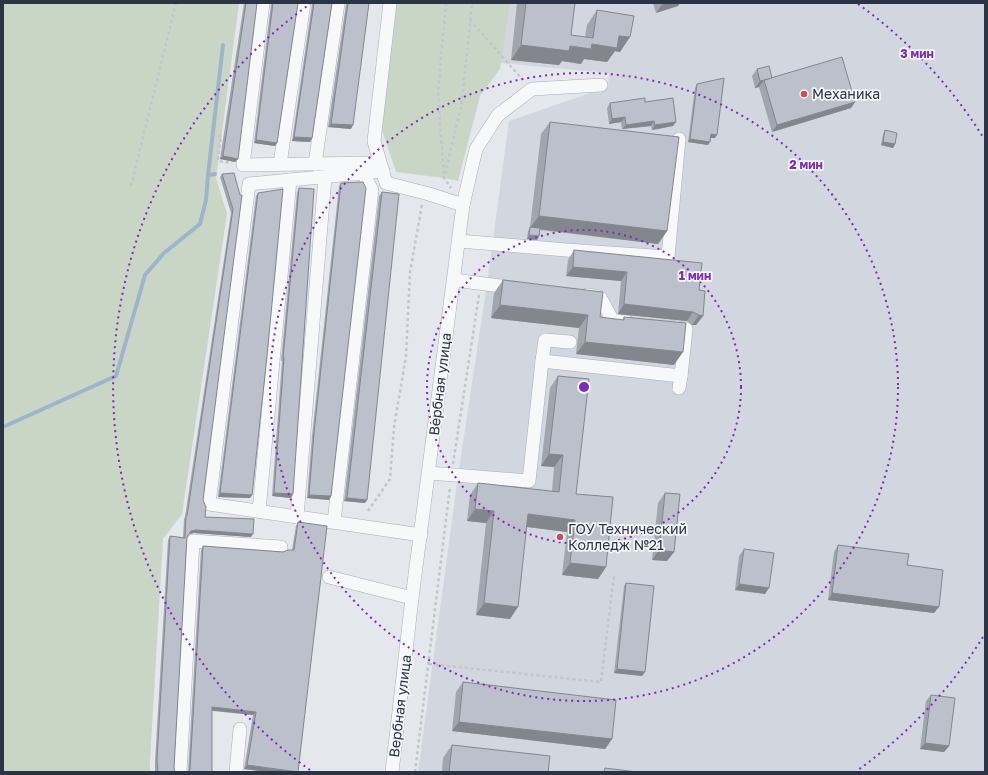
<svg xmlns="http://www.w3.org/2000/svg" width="988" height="775" font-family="'Golos Text',sans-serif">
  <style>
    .built { fill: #d2d6de }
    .green { fill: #c9d6c5 }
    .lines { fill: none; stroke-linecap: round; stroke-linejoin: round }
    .stream { stroke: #9fb4cc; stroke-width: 4 }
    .minor-casing { stroke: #a9aeb7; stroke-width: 14 }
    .path { stroke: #c2c5cb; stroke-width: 2.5; stroke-dasharray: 3 3; stroke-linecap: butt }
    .minor { stroke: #f7f8fa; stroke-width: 13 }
    .wall { fill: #a1a5ae }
    .shaded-wall { fill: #83868d }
    .building { fill: #bbc0ca; stroke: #83868d }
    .ring { fill: none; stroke: #7b2cbf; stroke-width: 2; stroke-dasharray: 2 4 }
    .poi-dot { fill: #d1495b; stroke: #f4f6f9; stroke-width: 1.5 }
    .labels { text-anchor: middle; stroke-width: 3.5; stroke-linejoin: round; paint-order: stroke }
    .poi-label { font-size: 14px; fill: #2b3445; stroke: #f4f6f9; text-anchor: start }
    .street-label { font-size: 14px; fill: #2b3445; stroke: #f4f6f9 }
    .centre { fill: #7b2cbf; stroke: #f4f6f9; stroke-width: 2 }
    .ring-label { font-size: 12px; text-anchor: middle; font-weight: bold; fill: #7b2cbf; stroke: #f4f6f9; stroke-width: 3.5; stroke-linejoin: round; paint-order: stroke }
  </style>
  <rect width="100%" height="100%" fill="#e4e7ec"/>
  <path class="built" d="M510 3H985V772H418L458 476 487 284 509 121 608 87 609 73 500 63Z"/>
  <g class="green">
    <path d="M3 3H239L216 178 227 214 182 514 163 539 150 761V772H3Z"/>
    <path d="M394 3H510L500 69 480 96 458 181 444 178 396 172 381 127Z"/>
  </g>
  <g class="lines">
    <g class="stream">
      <path d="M208 175 223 45"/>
      <path d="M3 427 116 376 145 275 164 253 200 224 206 200 208 175 215 174"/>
    </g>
    <defs>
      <g id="minor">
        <path d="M263 3 243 165 380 163"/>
        <path d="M390 3 374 141 386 183 429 194 463 205"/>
        <path d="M280 164 304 3"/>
        <path d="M315 164 338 3"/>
        <path d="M383 171 249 184 209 504 421 535"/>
        <path d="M459 241 566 250 668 257 679 139"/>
        <path d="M454 280 516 288"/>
        <path d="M587 295 600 297 613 321 627 322"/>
        <path d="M542 361 545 340 570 342"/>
        <path d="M679 388 681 376"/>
        <path d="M429 473 529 481 542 361 681 376 686 329 669 327"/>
        <path d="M259 511 290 180"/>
        <path d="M297 517 325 177"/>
        <path d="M334 522 372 190 363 173"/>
        <path d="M329 577 412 598"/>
        <path d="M180 772 193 541 281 547"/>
        <path d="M236 772 240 729"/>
        <path d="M392 772 412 598 463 205 476 149 498 115 532 89 601 85"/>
      </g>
    </defs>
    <use href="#minor" class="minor-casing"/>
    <g class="path">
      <path d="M446 3 438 92 444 178 451 188"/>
      <path d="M470 20 523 80"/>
      <path d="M218 136H221L218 161 232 163"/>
      <path d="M445 174 462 102 472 3"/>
      <path d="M131 186 176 3"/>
      <path d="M453 464 479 295"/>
      <path d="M368 511 390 479 394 427 406 356 410 272 422 205"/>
      <path d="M429 664 601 682 614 575"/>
      <path d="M415 772 450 487"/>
    </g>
    <use href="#minor" class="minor"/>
  </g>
  <g class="wall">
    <path d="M244 3H257L235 162 220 159Z"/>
    <path d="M271 3H298L277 143 275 146 254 143 271 4Z"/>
    <path d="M311 3H332L312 138 310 142 292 141 312 4Z"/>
    <path d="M345 3H369L351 129 328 127 346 4Z"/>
    <path d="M517 3H575L571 35 585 37 587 25 597 10 620 52 615 51 607 62 584 59 581 64 562 61 559 65 511 60Z"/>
    <path d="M653 3H680L678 6 656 13Z"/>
    <path d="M757 69 772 78 855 102 851 108 772 132 759 87 755 88 752 76Z"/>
    <path d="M697 84 715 138H711L708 145 688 142 695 88Z"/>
    <path d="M645 102 673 126 652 130 651 126 622 129 621 122 609 124 607 108 610 103Z"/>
    <path d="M550 122 667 231 658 244 540 230 539 236 537 240 527 239 528 231 530 227 541 134Z"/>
    <path d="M885 130 895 144 893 148 881 145 883 134Z"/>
    <path d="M222 174 240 195 203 500 205 517 251 537 194 533 189 534 187 537 174 768 175 772H155V762L168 540 170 536 183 538 184 519 185 517 231 213 220 177Z"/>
    <path d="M341 183 331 496 329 500 307 498 312 436 339 186Z"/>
    <path d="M299 188 291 498 272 496 282 361H281L297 192Z"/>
    <path d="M382 192 365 503 344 501 379 196Z"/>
    <path d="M258 193 250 498 218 497 256 196Z"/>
    <path d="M574 250 699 290 703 316 696 325H692L687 321 618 314 621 281 566 276 568 260Z"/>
    <path d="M503 280 600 317 622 320 624 317 674 365 576 354 579 328 491 318 494 293Z"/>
    <path d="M558 376 576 494 606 567 598 579 562 575 567 532 527 527 510 619 476 615 486 523 467 521 470 495 478 483 552 491 554 467 541 466 550 388Z"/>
    <path d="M665 493 674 552 667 561 652 560 658 503Z"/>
    <path d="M298 522V772H268L244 769 253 715 212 711V772H188L201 550 203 546 283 552 292 550 296 526Z"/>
    <path d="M838 545 907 565 934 613 828 600 834 552Z"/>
    <path d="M744 549 765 594 735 590 739 556Z"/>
    <path d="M626 583 642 676 614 673 624 586Z"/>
    <path d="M463 682 612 739 605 749 452 731 456 692Z"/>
    <path d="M931 695 949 746 944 752 920 749 926 701Z"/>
    <path d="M452 745 548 772H442L443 758Z"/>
  </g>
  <g class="shaded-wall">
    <path d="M663 3H680L678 6 656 13Z"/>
    <path d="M619 36 630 37 620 52 615 51 607 62 584 59 581 64 562 61 559 65 511 60 521 45 570 46 592 44Z"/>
    <path d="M772 78 764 80 759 87 755 88 760 81Z"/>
    <path d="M855 102 851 108 772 132 777 125Z"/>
    <path d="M625 117 621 122 609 124 612 119Z"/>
    <path d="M654 121 651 126 622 129 626 125Z"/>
    <path d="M676 122 673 126 652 130 655 125Z"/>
    <path d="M331 124 353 125 351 129 328 127Z"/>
    <path d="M711 134 717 135 715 138H709Z"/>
    <path d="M294 137 312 138 310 142 292 141Z"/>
    <path d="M690 139 710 142 708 145 688 142Z"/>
    <path d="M256 140 277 143 275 146 254 143Z"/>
    <path d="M883 142 895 144 893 148 881 145Z"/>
    <path d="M223 156 238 159 235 162 220 159Z"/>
    <path d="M539 216 667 231 658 244 530 228Z"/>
    <path d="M529 235 539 236 537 240 527 239Z"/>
    <path d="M573 267 627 272 621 281 566 276Z"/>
    <path d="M624 304 693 312 687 321 618 314Z"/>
    <path d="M500 305 588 315 579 328 491 318Z"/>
    <path d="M699 315 703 316 696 325H692Z"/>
    <path d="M585 342 683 352 674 365 576 354Z"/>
    <path d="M549 454 563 455 554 467 541 466Z"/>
    <path d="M220 493 252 495 250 498 218 497Z"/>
    <path d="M274 493 293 494 291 498 272 496Z"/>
    <path d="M309 495 331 496 329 500 307 498Z"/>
    <path d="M347 498 367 500 365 503 344 501Z"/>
    <path d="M475 509 494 511 486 523 467 521Z"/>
    <path d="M528 514 575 520 567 532 520 526Z"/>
    <path d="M196 530 253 534 251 537 194 533 189 534 191 531Z"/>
    <path d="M659 550 674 552 667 561 652 560Z"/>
    <path d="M570 563 606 567 598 579 562 575Z"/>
    <path d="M739 584 769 588 765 594 735 590Z"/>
    <path d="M832 593 939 607 934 613 828 600Z"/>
    <path d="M484 603 518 607 510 619 476 615Z"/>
    <path d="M617 669 645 672 642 676 614 673Z"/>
    <path d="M212 707 256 712 253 715 210 710Z"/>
    <path d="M459 722 612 739 605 749 452 731Z"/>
    <path d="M925 743 949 746 944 752 920 749Z"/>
    <path d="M247 765 295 772H268L244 769Z"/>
  </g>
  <g class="building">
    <path d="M246 3H257L238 159 223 156Z"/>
    <path d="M273 3H298L277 143 256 140Z"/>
    <path d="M314 3H332L312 138 294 137Z"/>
    <path d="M348 3H369L353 125 331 124Z"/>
    <path d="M526 3H575L571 35 593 38 597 10 634 16 630 37 619 36 617 48 592 44 591 49 570 46 569 51 521 45Z"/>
    <path d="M842 57 855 102 777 125 764 80Z"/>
    <path d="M769 66 772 78 760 81 757 69Z"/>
    <path d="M724 78 717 135 711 134 710 142 690 139 697 84Z"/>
    <path d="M645 98V102L673 98 676 122 655 125 654 121 626 125 625 117 612 119 610 103Z"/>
    <path d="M550 122 679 137 667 231 539 216Z"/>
    <path d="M885 130 897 133 895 144 883 142Z"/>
    <path d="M234 173 240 195H242L203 500 206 507 205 517 254 519 253 534 196 530 191 531 187 537 174 768 175 772H158L157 759 170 536 185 538 186 516H187L233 209 222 174Z"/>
    <path d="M363 182 366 188 331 496 309 495 314 433 341 183Z"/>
    <path d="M299 188 314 189 293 494 274 493 284 358H283Z"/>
    <path d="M283 189 267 356 252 495 220 493 258 193Z"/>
    <path d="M382 192 399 194 367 500 347 498Z"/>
    <path d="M530 227 540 228 539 236 529 235Z"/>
    <path d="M574 250 702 263 699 290 705 291 703 316 699 315 693 312 624 304 627 272 573 267Z"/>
    <path d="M503 280 603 292 600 317 624 320V317L686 323 683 352 585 342 588 315 500 305Z"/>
    <path d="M558 376 589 379 576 494 613 497 606 567 570 563 575 520 528 514 518 607 484 603 494 511 475 509 478 483 559 492 563 455 549 454Z"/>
    <path d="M665 493 680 494 674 552 659 550Z"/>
    <path d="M298 522 327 526 298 772 247 765 256 712 212 707V772H189L190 769 203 546 283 552 288 550H294Z"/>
    <path d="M838 545 909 554 907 565 943 570 939 607 832 593Z"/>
    <path d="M744 549 774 553 769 588 739 584Z"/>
    <path d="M626 583 654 586 645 672 617 669Z"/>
    <path d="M463 682 616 700 612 739 459 722Z"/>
    <path d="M931 695 955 698 949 746 925 743Z"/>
    <path d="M452 745 550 756 548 772H449Z"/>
    <path d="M605 768 637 772H604Z"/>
  </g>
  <g class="ring">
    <circle cx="584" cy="387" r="157"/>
    <circle cx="584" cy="387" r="314"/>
    <path d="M983 637A471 471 0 0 1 858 770M310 770A471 471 0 0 1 310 4M858 4A471 471 0 0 1 983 137"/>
  </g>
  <g class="poi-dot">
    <circle cx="804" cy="94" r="4"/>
    <circle cx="560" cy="537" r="4"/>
  </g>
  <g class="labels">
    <g class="poi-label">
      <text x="812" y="99">Механика</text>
      <text x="568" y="534">ГОУ Технический<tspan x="568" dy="16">Колледж №21</tspan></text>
    </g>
    <g class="street-label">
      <text transform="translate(440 384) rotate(-83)" y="5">Вербная улица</text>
      <text transform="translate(400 706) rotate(-83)" y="5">Вербная улица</text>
    </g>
  </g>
  <circle cx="584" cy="387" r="6" class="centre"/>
  <g class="ring-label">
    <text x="917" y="58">3 мин</text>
    <text x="806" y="169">2 мин</text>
    <text x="695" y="280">1 мин</text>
  </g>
  <rect width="988" height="775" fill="none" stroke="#2b3445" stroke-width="8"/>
</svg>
